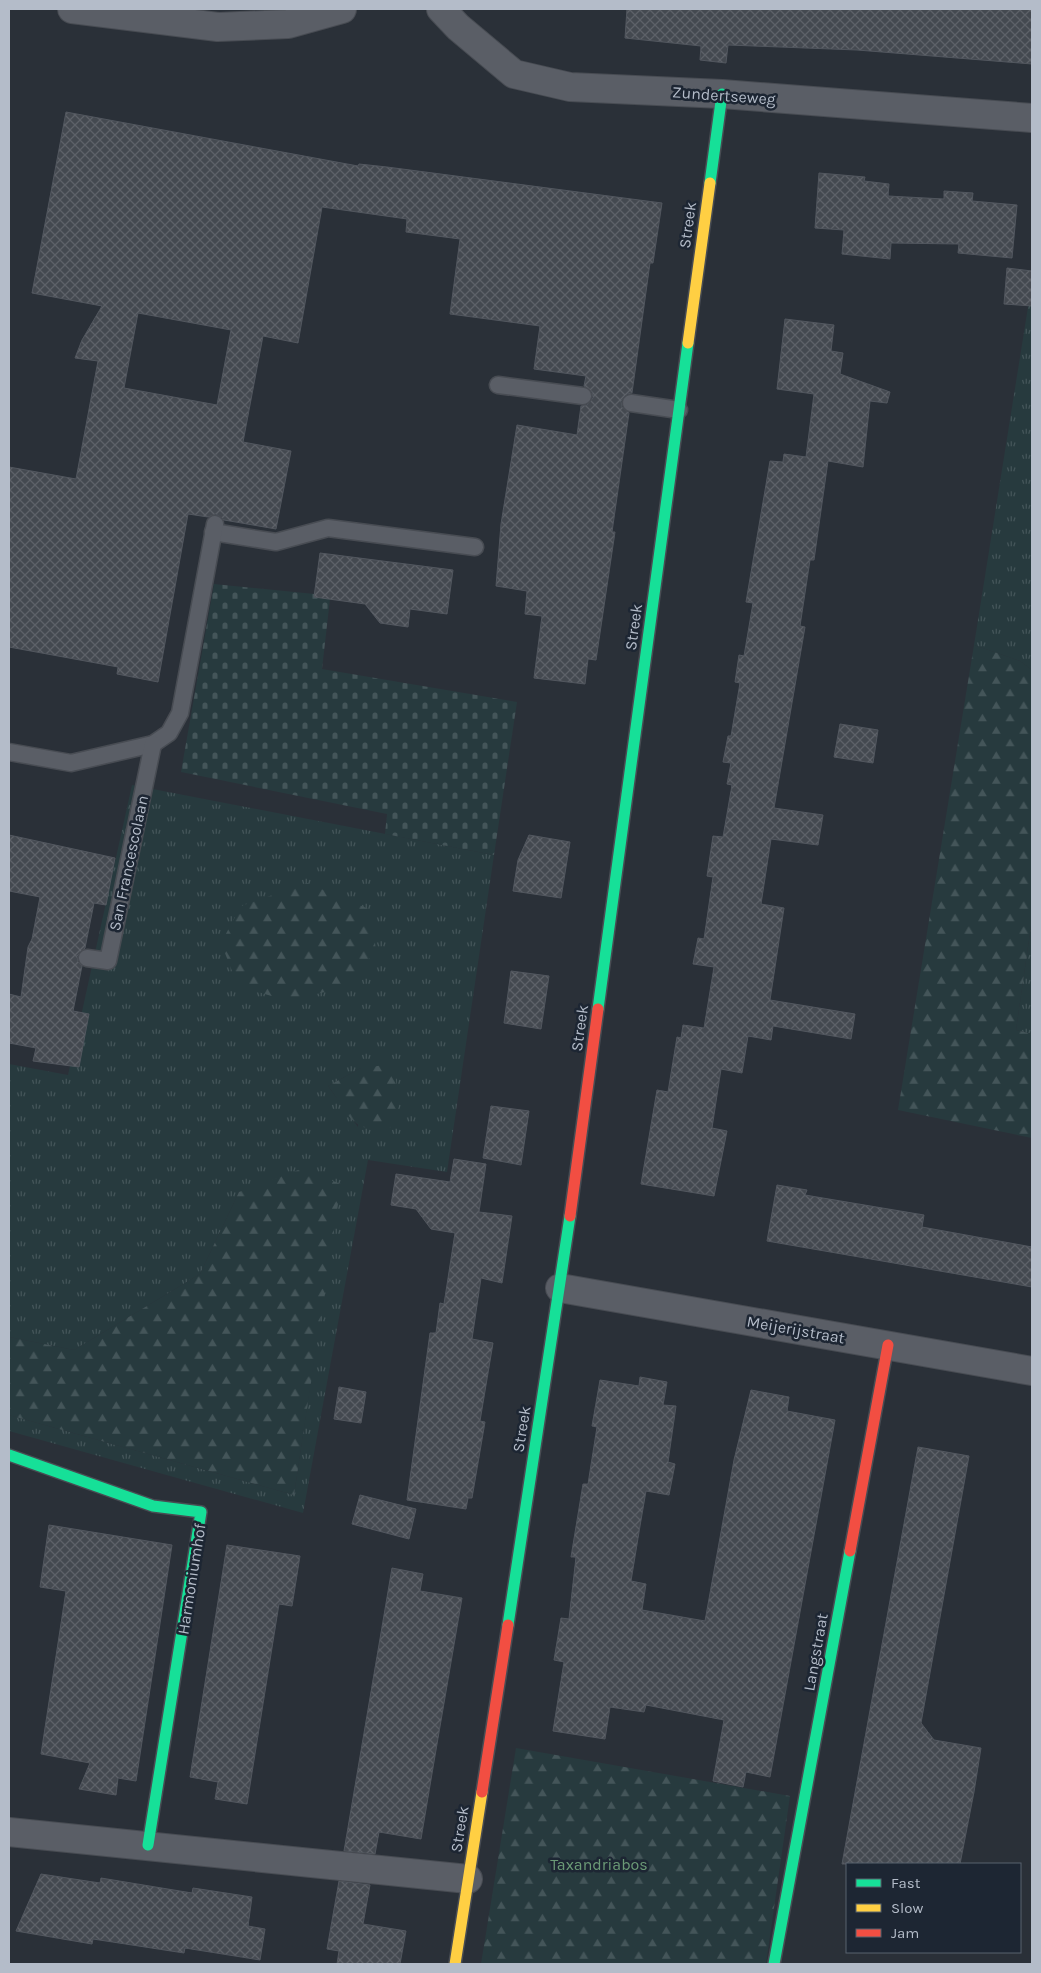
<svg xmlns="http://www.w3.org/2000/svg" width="1041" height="1973" font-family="Karla,sans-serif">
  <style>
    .grass { fill: url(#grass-tufts); fill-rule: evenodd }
    .forest { fill: url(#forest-firs) }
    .cemetery { fill: url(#cemetery-stones) }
    .building { fill: url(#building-cross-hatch); stroke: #52575f; fill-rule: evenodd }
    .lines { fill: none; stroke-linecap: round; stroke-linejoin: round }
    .lane-casing { stroke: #484c53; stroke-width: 19 }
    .street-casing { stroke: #484c53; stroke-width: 30 }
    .fast-casing { stroke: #484c53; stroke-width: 14 }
    .slow-casing { stroke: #484c53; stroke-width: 14 }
    .jam-casing { stroke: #484c53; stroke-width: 14 }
    .lane { stroke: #5a5e66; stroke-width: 16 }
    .street { stroke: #5a5e66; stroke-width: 28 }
    .fast { stroke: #16e098; stroke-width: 11 }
    .slow { stroke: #ffcf43; stroke-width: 11 }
    .jam { stroke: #f24e42; stroke-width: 11 }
    .labels { text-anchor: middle; stroke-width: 5; stroke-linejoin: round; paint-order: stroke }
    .street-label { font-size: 16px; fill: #b4bcc9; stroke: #1d2633 }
    .park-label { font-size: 16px; fill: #6b9a76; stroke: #1d2633 }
  </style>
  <defs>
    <pattern id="grass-tufts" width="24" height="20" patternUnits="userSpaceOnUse" patternTransform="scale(1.25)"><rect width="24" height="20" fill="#273a3e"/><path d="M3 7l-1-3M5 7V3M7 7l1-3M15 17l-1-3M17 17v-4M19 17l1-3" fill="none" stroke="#445559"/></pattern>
    <pattern id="forest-firs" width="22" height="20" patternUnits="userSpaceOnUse" patternTransform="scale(1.25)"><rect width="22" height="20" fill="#273a3e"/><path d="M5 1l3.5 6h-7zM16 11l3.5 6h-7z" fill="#445559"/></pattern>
    <pattern id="cemetery-stones" width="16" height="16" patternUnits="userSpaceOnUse" patternTransform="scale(1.25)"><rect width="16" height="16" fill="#273a3e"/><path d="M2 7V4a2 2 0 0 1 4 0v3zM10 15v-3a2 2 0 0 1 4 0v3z" fill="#445559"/></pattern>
    <pattern id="building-cross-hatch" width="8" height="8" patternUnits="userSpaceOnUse" patternTransform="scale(1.25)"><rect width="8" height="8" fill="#444950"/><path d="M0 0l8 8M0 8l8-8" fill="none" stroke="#5d6168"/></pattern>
  </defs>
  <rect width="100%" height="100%" fill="#2a3038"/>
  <g class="grass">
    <path d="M1032 282V670L1020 661 974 645Z"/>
    <path d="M132 785 494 855 447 1172 368 1160 303 1513 9 1431V1415L294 1495 340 1183 239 1192 200 1274 74 1350 9 1337V1064L68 1075ZM361 1068 358 1127 328 1086Z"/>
    <path d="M1032 919V1034L1016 1030Z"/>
  </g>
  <g class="forest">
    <path d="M974 645 1020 661 1032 670V919L1016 1030 1032 1034V1138L898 1110Z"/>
    <path d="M307 883 371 910 376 951 345 987 288 1001 238 986 221 943 241 906Z"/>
    <path d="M394 1064 399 1106 390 1128C351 1135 349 1113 328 1086L361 1068Z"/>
    <path d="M301 1169 341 1184 294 1495 9 1415V1337L74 1350 200 1274 239 1192Z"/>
    <path d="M516 1748 790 1796 766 1964H481Z"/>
  </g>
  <path class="cemetery" d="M214 584 315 594 314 597 330 599 322 669 517 702 494 855 385 834 387 814 181 772Z"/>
  <g class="building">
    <path d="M627 9H1032V64L857 50 728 45 726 63 700 60 701 46 625 38Z"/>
    <path d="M66 112 358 166 359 164 387 167 662 203 653 263H650L632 393 627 394 621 401 622 407 629 413 612 532H615L596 660 588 659 585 684 534 678 542 616 525 614 527 591 496 586 501 524 517 425 577 435 581 406 587 405 593 398 592 392 584 386 586 376 534 369 540 326 450 314 460 239 406 232 407 219 322 207 298 343 263 336 243 442 291 451 276 529 224 520 216 514 208 517 188 514 158 682 117 674 118 667 9 647V467L76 479 98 361 75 358 82 340 102 306 32 293ZM138 313 231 330 217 405 124 388Z"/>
    <path d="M819 173 865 177 864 181 889 184 888 196 944 199V191L973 193 972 201 1017 205 1012 258 958 253 959 244 891 243 890 259 842 254 844 230 815 228Z"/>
    <path d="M1007 268 1032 271V306L1004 304Z"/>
    <path d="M785 319 834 325 831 351 843 353 840 374 890 392 887 403 870 401 863 467 828 461 814 560H810L800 626 805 627 774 808 823 815 818 845 771 839 761 904 784 908 770 1000 855 1014 851 1039 773 1026 771 1040 748 1036 742 1073 721 1069 712 1128 727 1131 714 1196 641 1184 657 1090 668 1092 677 1037 681 1038 683 1025 704 1028 714 967 693 964 698 938 704 939 713 877 707 876 713 836 723 837 732 785 727 784 731 763 723 762 728 736H731L740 683 735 682 739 655 744 656 753 603 746 602 770 461 783 462 784 454 806 457 814 394 777 389Z"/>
    <path d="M320 553 453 570 447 614 410 609 408 627 380 623 365 604 314 597Z"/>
    <path d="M840 724 878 730 873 763 834 757Z"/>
    <path d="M9 835 115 858 106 905 94 903 85 948 77 956 78 962 82 966 73 1011 89 1014 79 1067 33 1061 36 1048 9 1043V994L21 997 28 947 32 939 40 897 9 891Z"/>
    <path d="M529 835 570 842 561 898 513 891 518 860Z"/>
    <path d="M511 971 549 976 541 1029 504 1023Z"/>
    <path d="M491 1106 529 1111 521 1165 483 1158Z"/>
    <path d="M454 1159 486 1164 479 1212 512 1216 502 1283 481 1278 472 1339 493 1343 480 1421 485 1422 472 1498H468L466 1509 407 1500 430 1333H436L440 1303 444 1304 455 1233 431 1229 416 1209 391 1205 396 1174 450 1182Z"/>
    <path d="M777 1185 807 1190 805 1195 924 1215 922 1227 1032 1247V1287L767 1241Z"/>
    <path d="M640 1377 667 1382 663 1405 676 1406 668 1462 675 1464 669 1495 646 1491 640 1526 631 1581 646 1584 642 1610 705 1621 734 1460 751 1390 789 1397 787 1411 835 1420 770 1777 746 1772 743 1787 713 1781 724 1720 646 1705 644 1712 610 1707 605 1739 553 1731 564 1662 554 1660 561 1618 569 1619 576 1557H571L583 1484H588L597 1427 592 1426 600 1380 639 1386Z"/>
    <path d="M339 1387 366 1392 361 1423 334 1419Z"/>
    <path d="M918 1447 969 1456 921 1723 934 1740 981 1748 974 1792 960 1864H842Z"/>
    <path d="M360 1495 416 1509 409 1539 352 1524Z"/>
    <path d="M49 1525 172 1545 136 1781 118 1778 116 1795 79 1789 90 1763 41 1754 66 1591 40 1587Z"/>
    <path d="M227 1545 300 1556 292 1606 279 1604 247 1804 215 1799 218 1782 190 1777Z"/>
    <path d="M392 1568 423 1574 420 1591 462 1598 437 1744 421 1839 379 1832 375 1854 344 1851Z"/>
    <path d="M41 1874 100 1883 101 1878 192 1893 193 1888 252 1897 248 1926 265 1929 260 1960 185 1948 184 1953 93 1939 92 1944 16 1931Z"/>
    <path d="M339 1881 370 1885 363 1924 406 1931 400 1964H337L339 1951 327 1949Z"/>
  </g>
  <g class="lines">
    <defs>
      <g id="lane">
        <path d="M498 385 583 396"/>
        <path d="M631 403 679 410"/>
        <path d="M213 532 276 542 328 528 475 547"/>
        <path d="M9 752 71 763 153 744 169 733 180 713 215 524"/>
        <path d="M87 958 108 961 153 744"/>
      </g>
      <g id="street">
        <path d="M72 9 218 27 288 24 342 9"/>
        <path d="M441 9 458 27 514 74 570 87 722 94 1032 118"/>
        <path d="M560 1288 1032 1371"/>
        <path d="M9 1832 468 1879"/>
      </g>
      <g id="fast">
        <path d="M710 183 722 94"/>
        <path d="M598 1009 688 343"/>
        <path d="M9 1455 153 1506 201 1512 148 1845"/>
        <path d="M508 1625 570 1216"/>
        <path d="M774 1964 850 1551"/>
      </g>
      <g id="slow">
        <path d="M688 343 710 183"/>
        <path d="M455 1964 482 1792"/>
      </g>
      <g id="jam">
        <path d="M570 1216 598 1009"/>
        <path d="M850 1551 888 1345"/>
        <path d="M482 1792 508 1625"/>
      </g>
    </defs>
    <use href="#lane" class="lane-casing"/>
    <use href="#street" class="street-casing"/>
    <use href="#fast" class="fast-casing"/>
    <use href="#slow" class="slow-casing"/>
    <use href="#jam" class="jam-casing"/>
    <use href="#lane" class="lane"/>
    <use href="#street" class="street"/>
    <use href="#fast" class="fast"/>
    <use href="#slow" class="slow"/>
    <use href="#jam" class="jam"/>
  </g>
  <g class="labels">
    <g class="street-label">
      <text transform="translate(724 95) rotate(4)" y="6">Zundertseweg</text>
      <text transform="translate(687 225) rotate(-82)" y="6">Streek</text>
      <text transform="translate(633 627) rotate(-82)" y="6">Streek</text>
      <text transform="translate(128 863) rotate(-78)" y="6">San Francescolaan</text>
      <text transform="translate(579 1028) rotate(-82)" y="6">Streek</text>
      <text transform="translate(796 1329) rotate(10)" y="6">Meijerijstraat</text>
      <text transform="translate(521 1429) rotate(-81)" y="6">Streek</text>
      <text transform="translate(191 1579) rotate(-81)" y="6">Harmoniumhof</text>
      <text transform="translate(815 1652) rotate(-80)" y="6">Langstraat</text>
      <text transform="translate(459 1829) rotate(-81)" y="6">Streek</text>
    </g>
    <g class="park-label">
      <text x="599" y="1870">Taxandriabos</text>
    </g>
  </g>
  <rect width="1041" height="1973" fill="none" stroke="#b4bcc9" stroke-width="20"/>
  <rect x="846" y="1863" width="175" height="90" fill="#1d2633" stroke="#59626f"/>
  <rect x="856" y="1879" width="25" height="8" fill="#16e098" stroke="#59626f"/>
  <text x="891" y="1888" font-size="15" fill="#b4bcc9">Fast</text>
  <rect x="856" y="1904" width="25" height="8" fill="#ffcf43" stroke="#59626f"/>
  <text x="891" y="1913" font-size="15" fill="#b4bcc9">Slow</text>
  <rect x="856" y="1929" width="25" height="8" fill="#f24e42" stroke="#59626f"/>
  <text x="891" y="1938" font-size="15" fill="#b4bcc9">Jam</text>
</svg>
